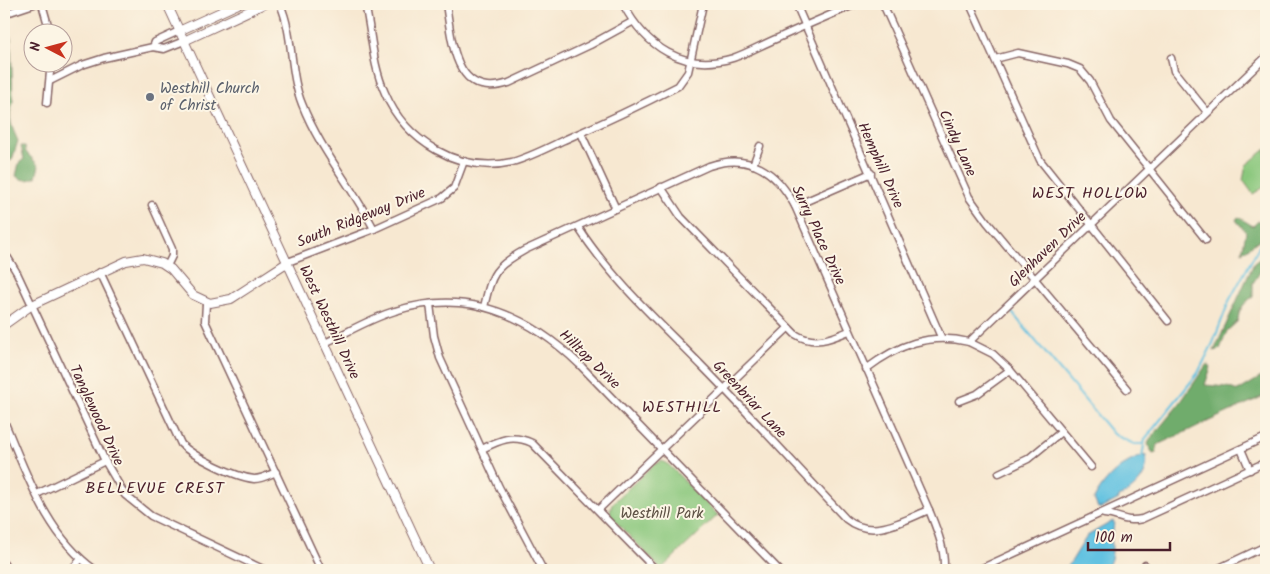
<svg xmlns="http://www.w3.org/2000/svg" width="1270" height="574" font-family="Kalam,sans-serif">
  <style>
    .green { fill: #8ac77d; stroke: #6a7354 }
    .forest { fill: #6fac6c; stroke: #5c664c }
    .water { fill: #63c2e1; stroke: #567086 }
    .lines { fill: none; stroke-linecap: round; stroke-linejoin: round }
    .stream { stroke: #63c2e1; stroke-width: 2 }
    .minor-casing { stroke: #876565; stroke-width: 9 }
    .tertiary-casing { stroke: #876565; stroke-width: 10 }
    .minor { stroke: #fff; stroke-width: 6 }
    .tertiary { stroke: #fff; stroke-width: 8 }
    .worship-dot { fill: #6b7280; stroke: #fcf5e5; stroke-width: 2 }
    .labels { text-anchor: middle; stroke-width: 4; stroke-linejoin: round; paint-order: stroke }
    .worship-label { font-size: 15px; fill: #5b616d; stroke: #fcf5e5; text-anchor: start }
    .street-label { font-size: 15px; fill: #4a1f2b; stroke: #fcf5e5 }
    .park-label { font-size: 15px; fill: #5d5144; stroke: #fcf5e5 }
    .neighbourhood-label { font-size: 16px; letter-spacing: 1px; fill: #4a1f2b; stroke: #fcf5e5 }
  </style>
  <rect width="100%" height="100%" fill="#fcf5e5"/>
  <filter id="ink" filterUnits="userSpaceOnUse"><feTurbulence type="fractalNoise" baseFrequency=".02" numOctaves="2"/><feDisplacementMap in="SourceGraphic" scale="10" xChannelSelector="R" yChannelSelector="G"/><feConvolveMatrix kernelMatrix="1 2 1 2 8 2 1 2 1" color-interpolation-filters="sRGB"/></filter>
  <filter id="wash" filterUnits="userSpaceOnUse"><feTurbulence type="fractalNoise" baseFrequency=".0096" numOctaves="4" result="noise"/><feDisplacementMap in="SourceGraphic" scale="20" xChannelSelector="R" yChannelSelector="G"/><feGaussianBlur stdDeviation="1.12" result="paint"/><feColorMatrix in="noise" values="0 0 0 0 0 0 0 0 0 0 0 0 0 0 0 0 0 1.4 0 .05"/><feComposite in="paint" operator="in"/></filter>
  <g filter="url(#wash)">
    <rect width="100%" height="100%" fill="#f7e8d1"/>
    <g class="green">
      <path d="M1266 149V186L1253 194 1243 180 1246 165Z"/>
      <path d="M662 461 669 465 718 515 661 569 612 518 610 513 612 504 653 465Z"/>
    </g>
    <g class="forest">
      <path d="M4 26 7 28 11 39 13 103C7 118 12 127 18 141L12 160 4 164Z"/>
      <path d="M21 146H25L26 152 39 166 36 177C28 181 23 181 16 176L19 163 24 159Z"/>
      <path d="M1238 217 1253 226 1258 221 1266 222V235L1242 252 1246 232 1236 220Z"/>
      <path d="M1266 254V270L1262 269 1253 283V297C1244 302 1238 311 1238 321L1227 331 1220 349 1214 351 1254 263Z"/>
      <path d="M1207 364 1211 367 1205 385 1227 387 1238 391 1266 374V395L1157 445 1156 453 1153 454 1148 444 1150 439 1180 403Z"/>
    </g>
    <g class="water">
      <path d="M1146 455C1150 474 1136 489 1119 497V499L1102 508H1098L1094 499C1105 478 1123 461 1146 455Z"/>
      <path d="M1113 521 1115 524C1106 544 1119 552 1105 570H1062L1071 562 1087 536Z"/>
    </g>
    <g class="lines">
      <g class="stream">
        <path d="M1009 309 1113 434 1134 444H1143"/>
        <path d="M1142 457 1145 439 1198 373 1213 343 1229 301 1260 245 1266 244"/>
      </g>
    </g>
  </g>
  <g filter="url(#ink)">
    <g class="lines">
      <defs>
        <g id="minor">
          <path d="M42 4 50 32"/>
          <path d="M280 4C294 35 289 72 302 104 320 150 352 186 374 229"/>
          <path d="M365 4C372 34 372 64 385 93 405 141 459 174 512 162 530 157 547 148 564 140 603 123 641 105 678 86L688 72 703 4"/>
          <path d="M446 4C452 40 454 101 509 83L590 45 632 22"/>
          <path d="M623 4C645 46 683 73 733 58 748 53 763 44 778 38 804 26 830 15 856 4"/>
          <path d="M796 4 941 337"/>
          <path d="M883 4 969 197 987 222 1127 389"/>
          <path d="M970 4 1040 160 1168 321"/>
          <path d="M4 14 34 4"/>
          <path d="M153 47 155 42 179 31"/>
          <path d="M1171 58 1174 71 1207 112"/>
          <path d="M995 59 1018 53 1068 64 1080 69 1090 81 1111 121 1206 240"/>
          <path d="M50 81 82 65 104 58 153 47 164 49 184 41"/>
          <path d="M47 103 51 62"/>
          <path d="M581 133 616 209"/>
          <path d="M753 165 760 146"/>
          <path d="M661 187 681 217 795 334C814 346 830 339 849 331"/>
          <path d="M152 205 172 249V256L167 266"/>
          <path d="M795 206 871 173"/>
          <path d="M578 227C612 280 661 324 705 369 753 418 799 469 846 519 872 540 902 521 929 510"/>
          <path d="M4 256 8 258 17 273 105 461 125 495 151 516 265 570"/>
          <path d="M288 262 374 229 442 198 454 188 464 161"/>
          <path d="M100 272 181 444C194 457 235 477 254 479 262 479 269 475 276 472"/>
          <path d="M206 303 205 321 321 570"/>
          <path d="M430 304 434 336 440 358 499 487 543 570"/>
          <path d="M484 307C492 273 494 267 525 250L709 166C749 152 777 172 795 206L929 510C937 530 945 548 944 570"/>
          <path d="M969 342 993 354 1010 370 1091 467"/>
          <path d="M325 343C348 332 371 318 395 311 467 288 527 314 579 364L779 570"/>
          <path d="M866 369C898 345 929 332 969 342L1266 57"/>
          <path d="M959 401 977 394 1010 370"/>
          <path d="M4 421C27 474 46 535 95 570"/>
          <path d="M482 449C500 440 512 434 532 443L656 570"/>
          <path d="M1241 449 1250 470"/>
          <path d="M999 473 1028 459 1061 432"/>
          <path d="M37 494 105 461"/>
          <path d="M598 510 788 328"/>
          <path d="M1104 514C1121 515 1123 523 1142 519L1266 462"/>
          <path d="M4 564 7 570"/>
          <path d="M1145 565 1148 570"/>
          <path d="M71 570 81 559"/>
          <path d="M978 570 1266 437"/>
          <path d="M1215 570 1266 546"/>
        </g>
        <g id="tertiary">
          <path d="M167 4 430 570"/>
          <path d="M179 31 238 4"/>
          <path d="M184 41 264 4"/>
          <path d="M4 325 32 305 126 261 143 258 162 263 171 269 193 295 210 303 231 299 288 262"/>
        </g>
      </defs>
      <use href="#minor" class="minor-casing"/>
      <use href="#tertiary" class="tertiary-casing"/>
      <use href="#minor" class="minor"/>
      <use href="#tertiary" class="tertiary"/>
    </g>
  </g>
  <circle class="worship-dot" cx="150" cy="97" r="5"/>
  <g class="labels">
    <g class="worship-label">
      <text x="160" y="93">Westhill Church<tspan x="160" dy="17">of Christ</tspan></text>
    </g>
    <g class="street-label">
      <text transform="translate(958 143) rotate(66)" y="5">Cindy Lane</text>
      <text transform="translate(881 165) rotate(66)" y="5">Hemphill Drive</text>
      <text transform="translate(361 217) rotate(-22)" y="5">South Ridgeway Drive</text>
      <text transform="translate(819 235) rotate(65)" y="5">Surry Place Drive</text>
      <text transform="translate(1047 249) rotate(-44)" y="5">Glenhaven Drive</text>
      <text transform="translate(330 322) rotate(65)" y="5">West Westhill Drive</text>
      <text transform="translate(590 359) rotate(44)" y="5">Hilltop Drive</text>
      <text transform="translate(750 399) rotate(47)" y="5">Greenbriar Lane</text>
      <text transform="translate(97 415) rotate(65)" y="5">Tanglewood Drive</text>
    </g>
    <g class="park-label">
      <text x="662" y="518">Westhill Park</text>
    </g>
    <g class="neighbourhood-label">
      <text x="1090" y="198">WEST HOLLOW</text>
      <text x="682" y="412">WESTHILL</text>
      <text x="155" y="493">BELLEVUE CREST</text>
    </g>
  </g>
  <rect width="1270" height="574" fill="none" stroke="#fcf5e5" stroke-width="20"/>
  <g transform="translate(48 48) rotate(276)"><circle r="24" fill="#fcf5e5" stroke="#b59f9b"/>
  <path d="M0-4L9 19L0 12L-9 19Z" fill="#c8321e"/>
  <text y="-8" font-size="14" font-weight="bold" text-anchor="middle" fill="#4a1f2b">N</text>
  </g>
  <path d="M1088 542v8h82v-8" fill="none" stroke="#4a1f2b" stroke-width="2.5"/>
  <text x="1095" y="542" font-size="15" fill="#4a1f2b" stroke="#fcf5e5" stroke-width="4" paint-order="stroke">100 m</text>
</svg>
